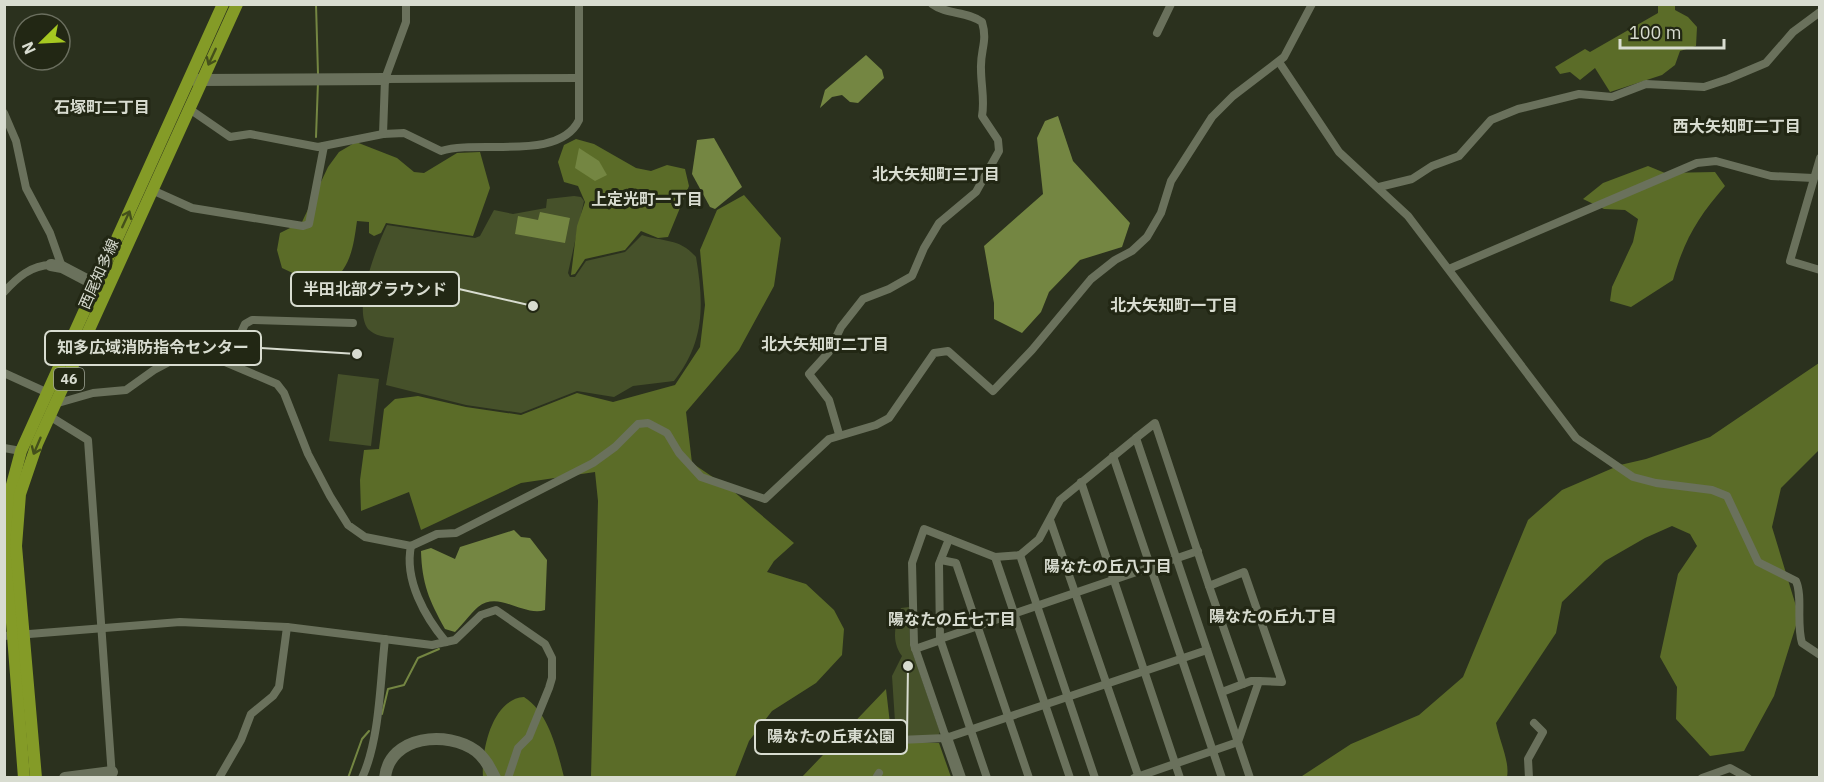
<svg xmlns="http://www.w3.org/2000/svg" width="1824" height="782" font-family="'IBM Plex Sans','Noto Sans JP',sans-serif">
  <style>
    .green { fill: #46512a }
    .forest { fill: #5b6c28 }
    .water { fill: #748642 }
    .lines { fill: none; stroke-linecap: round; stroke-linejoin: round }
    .stream { stroke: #748642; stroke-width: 2 }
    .street { stroke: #6a715c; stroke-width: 8 }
    .secondary { stroke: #6a715c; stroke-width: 12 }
    .primary { stroke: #849b27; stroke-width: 12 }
    .oneway { stroke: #44501b }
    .labels { text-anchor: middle; stroke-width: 6; stroke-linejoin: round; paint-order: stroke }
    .shield { fill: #222714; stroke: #a1a698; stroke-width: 1.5 }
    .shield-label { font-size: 14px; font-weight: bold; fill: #d8dcd0 }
    .street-label { font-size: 15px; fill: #d8dcd0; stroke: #222714 }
    .neighbourhood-label { font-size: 16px; font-weight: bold; fill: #d8dcd0; stroke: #222714 }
    .leader { fill: none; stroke: #d8dcd0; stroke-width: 2 }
    .callout-dot { fill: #d8dcd0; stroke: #222714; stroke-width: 2 }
    .callout { fill: #222714; stroke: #d8dcd0; stroke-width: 2 }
    .callout-label { font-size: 16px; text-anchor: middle; font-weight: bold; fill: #d8dcd0 }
  </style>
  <rect width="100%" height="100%" fill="#2b311e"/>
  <g class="green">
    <path d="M574 196 581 197 584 201 568 273 570 277H575L586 261 625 252 642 235C663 242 680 238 696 257 704 304 705 342 674 381L633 386 614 397 577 391 521 413 466 405 386 385 394 338C385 337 375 336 368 329 352 308 377 246 387 225L475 238 480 236 494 210 513 214 546 208 547 199Z"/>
    <path d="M338 374 379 379 371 446 329 441Z"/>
    <path d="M909 607 910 645 940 732 938 736 896 737 892 676 902 656C891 641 895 625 901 608Z"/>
  </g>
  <g class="forest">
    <path d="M1658 5H1675V10L1688 17 1697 27 1696 46 1680 51 1675 65 1662 75 1610 92 1595 68 1580 80 1570 72 1560 74 1555 67 1585 49 1590 52 1658 13Z"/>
    <path d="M576 139 594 144 636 168 651 171 667 165 685 169 689 186 668 237 658 238 641 231 625 250 585 259 575 274 571 275 577 226 585 202 578 186 564 182 558 162 564 145Z"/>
    <path d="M356 142 397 158 414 172 424 173 457 153 480 152 490 188 473 236 386 223 381 233 374 236 369 233V222L357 221C353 249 351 265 330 285L299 276 282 268 277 250 280 233 302 222 328 167 339 152Z"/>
    <path d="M1648 166 1665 173 1715 172 1725 186C1698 217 1684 240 1673 280L1631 307 1610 301 1612 287 1633 242 1638 219 1625 210 1604 209 1583 199 1603 183Z"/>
    <path d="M744 195 781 238 774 286 739 350 686 412 692 463 732 490 794 543 774 561 767 572 806 584 834 610 844 629 842 655 816 683 772 711 749 741 735 777H591L598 501 595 472 521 483 421 530 409 492 361 511 360 480 364 450 379 449 384 409 395 399 418 396 466 407 521 415 577 393 613 402 675 385 700 347 705 305 700 250 717 210Z"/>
    <path d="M1819 363V450L1781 488 1772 527 1799 616 1774 696 1744 751 1710 756 1676 719 1677 687 1660 657 1678 574 1697 546 1690 534 1672 526 1645 538 1605 561 1562 602 1556 633 1496 723C1499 740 1510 761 1507 777L1299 778 1351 744 1419 715 1463 677 1528 520 1562 490 1620 465 1646 459 1710 437Z"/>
    <path d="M886 689 892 741 939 743 951 777 801 778Z"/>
    <path d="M524 697C549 713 557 750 564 777H483C481 751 492 699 524 697Z"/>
  </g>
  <g class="water">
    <path d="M866 55 882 70 884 78 858 103 850 102 842 95 832 97 820 108 825 90Z"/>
    <path d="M1058 116 1073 161 1130 223 1122 247 1080 260 1049 292 1041 312 1022 333 994 319V303L984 246 1043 194 1037 138 1045 121Z"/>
    <path d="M714 138 742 187 715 209 710 207 692 174 697 140Z"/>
    <path d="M579 148 599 161 607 175 595 181 575 168Z"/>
    <path d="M540 212 570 218 565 243 515 234 518 216 538 220Z"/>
    <path d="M514 530 521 537 530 538 547 560 545 610C523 617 499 590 478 607 470 614 463 624 455 632L445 629C429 600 422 584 421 551L431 548 455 559 460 547Z"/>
  </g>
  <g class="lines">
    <g class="stream">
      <path d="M316 4 318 74"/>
      <path d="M316 137 318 82"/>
      <path d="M382 714 388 689 404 685 418 658 439 649"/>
      <path d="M348 778 362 739 369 731"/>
    </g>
    <g class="street">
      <path d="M1157 33 1171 4"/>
      <path d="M1279 62 1339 152 1408 216 1576 438 1633 477 1656 483 1712 490 1727 496 1758 562 1796 581C1803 597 1796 622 1802 643L1820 655"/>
      <path d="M385 79 578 78"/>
      <path d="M188 108 230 137 250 134 318 147 383 134 404 133 441 151C479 139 559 162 579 120V4"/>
      <path d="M4 113 16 141 26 188 50 233 62 267"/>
      <path d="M383 134 385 79 406 22V4"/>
      <path d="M1820 158 1790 261 1820 270"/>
      <path d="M1379 187 1412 179 1432 166 1459 156 1491 120 1518 109 1579 94 1612 97 1646 84 1704 87 1728 79 1766 63 1793 32 1820 12"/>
      <path d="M152 190 192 208 303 226 309 224 324 146"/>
      <path d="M1449 269 1697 163 1716 161 1771 176 1813 178"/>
      <path d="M4 292C17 278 31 265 51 265"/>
      <path d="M220 357 234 348 245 324 252 320 353 323"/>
      <path d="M4 373 48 393"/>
      <path d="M58 403 93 393 126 390 154 370 186 353 220 357 225 362 277 384 284 393 308 454 330 496 348 525 365 537 411 546 437 534 456 533 593 463 615 447 638 424 648 423 667 433 679 453 701 477 765 499 829 439 876 425 889 418 934 353 948 351 993 391 1032 350 1091 279 1115 260 1132 251 1147 237 1161 213 1171 181 1212 117 1233 96 1284 57 1312 4"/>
      <path d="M51 417 88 440 112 777"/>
      <path d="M839 434 829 400 809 374 829 352 841 327 863 299 889 289 912 276 924 248 939 223 976 192 999 151 998 140 982 116C985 100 981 86 981 69 980 50 988 42 982 22 967 11 947 15 932 4"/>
      <path d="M4 448 21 451"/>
      <path d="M1113 456 1222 778"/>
      <path d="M1081 482 1180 778"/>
      <path d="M1050 520 1139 778"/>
      <path d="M949 539 939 564 940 639 987 778"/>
      <path d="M411 546C404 580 425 617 446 642"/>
      <path d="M1020 555 1095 778"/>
      <path d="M995 557 1070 778"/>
      <path d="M941 560 956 563 1029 778"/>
      <path d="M1209 586 1243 684"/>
      <path d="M4 636 180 622 287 627 432 645 455 640 481 615 496 610 545 644 552 658V678L549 688 529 737 518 748 508 778"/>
      <path d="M940 639 1198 551"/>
      <path d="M915 649 941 640"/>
      <path d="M1222 692 1251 681H1259"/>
      <path d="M946 738 914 645 912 563 924 529 995 557 1020 555 1039 539 1060 500 1136 438 1250 778"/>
      <path d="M899 740 946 738 1207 650"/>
      <path d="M219 778 241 740 251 714 273 696 279 687 287 627"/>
      <path d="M362 778C380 739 380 682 385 639"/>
      <path d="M876 778 879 773"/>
      <path d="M1134 778 1238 742 1259 681 1282 682 1244 572 1209 586 1155 423 1136 438"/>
      <path d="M1529 778 1528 759 1543 732 1534 723"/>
      <path d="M1702 778 1730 768 1748 778"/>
    </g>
    <g class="secondary">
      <path d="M195 80 385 79"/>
      <path d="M51 265 62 267 104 289"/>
      <path d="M946 738 960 778"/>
      <path d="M65 778 112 772"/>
      <path d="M385 778C389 735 448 730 476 751 485 758 490 768 495 778"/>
    </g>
    <g class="primary">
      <path d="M24 778 6 545 9 496 21 451 223 4"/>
      <path d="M36 778 16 546 20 494 37 444 237 4"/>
    </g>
  </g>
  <defs><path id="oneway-shaft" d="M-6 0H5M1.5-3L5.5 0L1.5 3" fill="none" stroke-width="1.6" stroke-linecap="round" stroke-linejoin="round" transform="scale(1.5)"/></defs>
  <g class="oneway">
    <use href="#oneway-shaft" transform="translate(212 57) rotate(115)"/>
    <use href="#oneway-shaft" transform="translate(126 219) rotate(-65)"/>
    <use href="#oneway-shaft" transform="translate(37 446) rotate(113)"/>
  </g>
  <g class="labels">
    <rect class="shield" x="54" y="368" width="30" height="22" rx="4.5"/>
    <g class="shield-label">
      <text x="69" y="384">46</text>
    </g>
    <g class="street-label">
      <text transform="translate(99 274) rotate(-66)" y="5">西尾知多線</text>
    </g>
    <g class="neighbourhood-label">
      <text x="102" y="113">石塚町二丁目</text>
      <text x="1737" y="132">西大矢知町二丁目</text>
      <text x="936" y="180">北大矢知町三丁目</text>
      <text x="647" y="205">上定光町一丁目</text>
      <text x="1174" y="311">北大矢知町一丁目</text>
      <text x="825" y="350">北大矢知町二丁目</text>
      <text x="1108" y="572">陽なたの丘八丁目</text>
      <text x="1273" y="622">陽なたの丘九丁目</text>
      <text x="952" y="625">陽なたの丘七丁目</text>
    </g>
  </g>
  <path class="leader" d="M533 306L459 289M357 354L261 348M908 666L907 737"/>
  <g class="callout-dot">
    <circle cx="533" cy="306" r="6"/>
    <circle cx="357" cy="354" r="6"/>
    <circle cx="908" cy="666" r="6"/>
  </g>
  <g class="callout">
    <rect x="291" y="272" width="168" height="34" rx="6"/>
    <rect x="45" y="331" width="216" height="34" rx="6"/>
    <rect x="755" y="720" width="152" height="34" rx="6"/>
  </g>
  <g class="callout-label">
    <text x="375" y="295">半田北部グラウンド</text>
    <text x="153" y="353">知多広域消防指令センター</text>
    <text x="831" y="742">陽なたの丘東公園</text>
  </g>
  <rect width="1824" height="782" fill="none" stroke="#d8dcd0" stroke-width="12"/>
  <g transform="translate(42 42) rotate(246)"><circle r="28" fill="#222714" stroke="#6b6f5f" stroke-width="1.5"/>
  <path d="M0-4.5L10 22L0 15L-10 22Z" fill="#a6c821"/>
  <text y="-9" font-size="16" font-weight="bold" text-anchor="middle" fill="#d8dcd0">N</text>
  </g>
  <path d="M1620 39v9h104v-9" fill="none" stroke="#d8dcd0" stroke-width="3"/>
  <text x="1629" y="39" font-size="18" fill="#d8dcd0" stroke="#222714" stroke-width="4.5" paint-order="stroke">100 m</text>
</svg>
